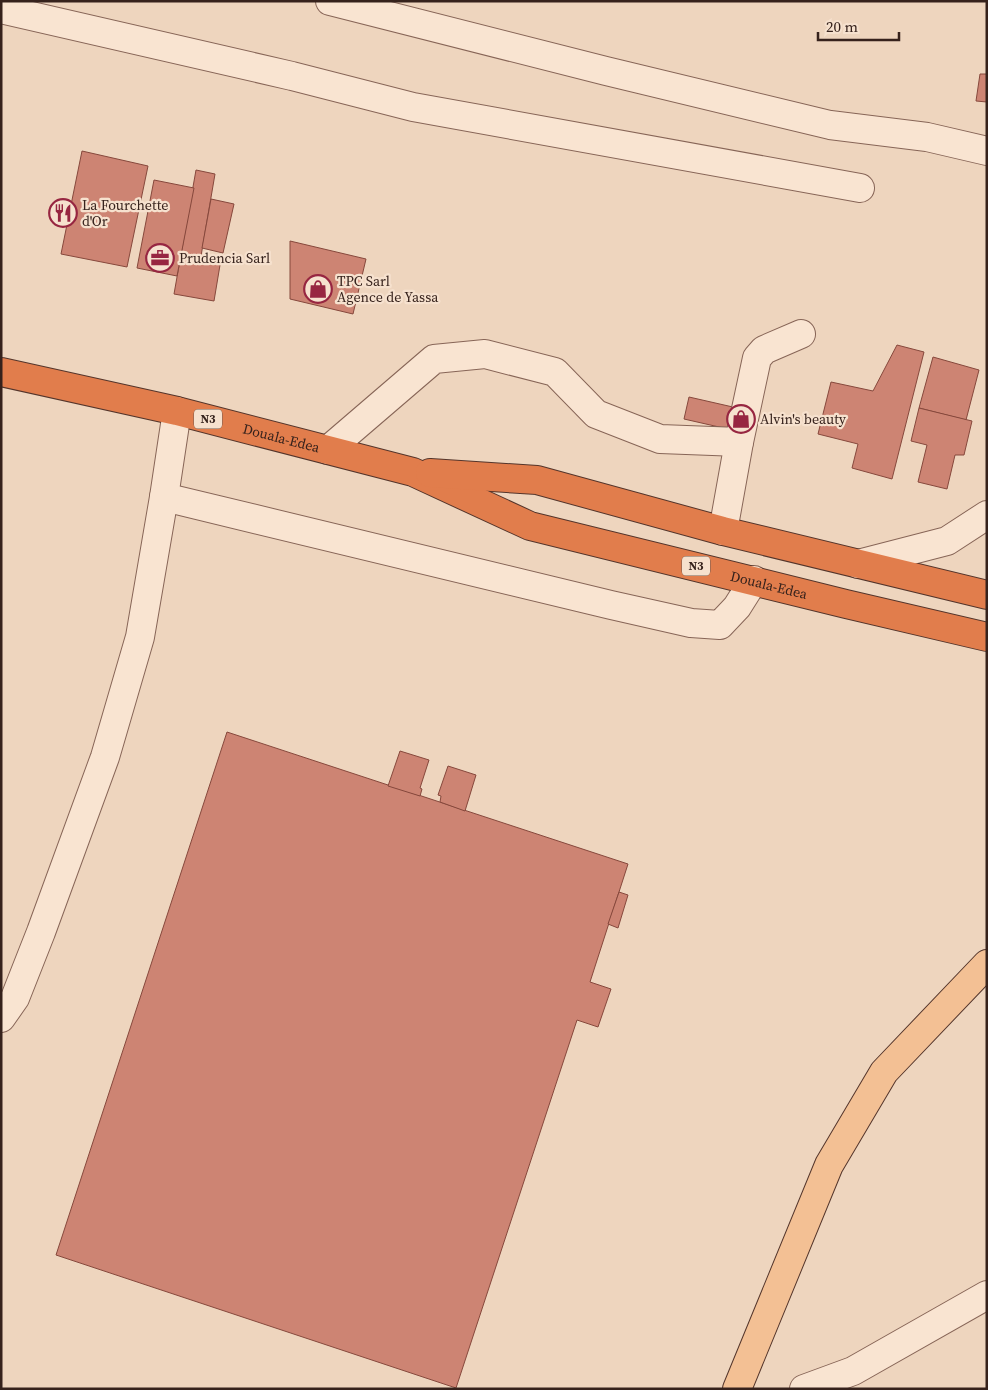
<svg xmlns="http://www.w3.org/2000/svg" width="988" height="1390" font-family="'Source Serif 4',serif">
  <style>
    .building { fill: #cd8473; stroke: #86483c }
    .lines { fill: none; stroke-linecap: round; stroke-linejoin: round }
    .minor-casing { stroke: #876557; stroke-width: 30 }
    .major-casing { stroke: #54352b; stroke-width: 30 }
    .highway-casing { stroke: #54352b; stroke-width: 30 }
    .minor { stroke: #f9e4d1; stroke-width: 28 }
    .major { stroke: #f3c094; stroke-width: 28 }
    .highway { stroke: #e17d4c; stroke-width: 28 }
    .labels { text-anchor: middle; stroke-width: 4.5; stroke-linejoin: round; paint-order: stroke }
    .shield { fill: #f6e1ce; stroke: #705b51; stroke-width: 1 }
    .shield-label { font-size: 12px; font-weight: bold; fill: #36221c }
    .poi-label { font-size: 14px; fill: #36221c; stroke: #f6e1ce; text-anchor: start }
    .street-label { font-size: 14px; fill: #36221c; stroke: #f6e1ce }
  </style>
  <rect width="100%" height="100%" fill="#eed5be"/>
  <g class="building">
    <path d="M980 74H987V102L976 101Z"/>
    <path d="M82 151 148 166 127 267 61 254Z"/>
    <path d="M196 170 215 174 201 256 221 259 214 301 174 294Z"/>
    <path d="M154 180 194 188 177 276 137 268Z"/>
    <path d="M211 199 234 204 223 253 202 248Z"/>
    <path d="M290 241 366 259 353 314 290 299Z"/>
    <path d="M897 345 924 352 892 479 852 468 858 444 818 434 831 382 873 391Z"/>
    <path d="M933 357 979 370 966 420 919 408Z"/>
    <path d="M689 397 746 410 741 432 684 419Z"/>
    <path d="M919 408 972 421 964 455H955L947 489 918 482 927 445 911 441Z"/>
    <path d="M227 732 628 864 590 982 611 989 598 1027 577 1020 456 1388 56 1255Z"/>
    <path d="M400 751 429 760 420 788 422 789 420 796 388 786Z"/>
    <path d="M448 766 476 775 465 811 440 802 441 796 438 795Z"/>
    <path d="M619 892 628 895 618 928 608 924Z"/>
  </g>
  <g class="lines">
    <defs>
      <g id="minor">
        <path d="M330 1 606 71 830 125 927 137 987 151"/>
        <path d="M1 9 292 76 413 107 860 188"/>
        <path d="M328 450 434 359 485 354 555 372 596 414 660 439 739 442"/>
        <path d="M164 497 611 605 691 623 720 625 737 607 754 580"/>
        <path d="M723 531 739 442 757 358 764 350 801 334"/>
        <path d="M858 564 947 541 987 515"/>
        <path d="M1 1018 15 998 41 932 105 757 140 637 164 497 177 411"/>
        <path d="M804 1389 853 1371 987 1295"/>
      </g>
      <path id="major" d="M737 1389 829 1165 884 1072 987 964"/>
      <g id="highway">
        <path id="s1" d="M1 372 177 411 413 472 530 526 846 604 987 637"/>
        <path d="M430 473 537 480 723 531 987 595"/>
      </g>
    </defs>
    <use href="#minor" class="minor-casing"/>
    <use href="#major" class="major-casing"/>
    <use href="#highway" class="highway-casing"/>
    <use href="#minor" class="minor"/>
    <use href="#major" class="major"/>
    <use href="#highway" class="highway"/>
  </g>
  <defs>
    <symbol id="restaurant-ring" viewBox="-11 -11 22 22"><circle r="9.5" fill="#f6e1ce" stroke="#972641" stroke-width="1.5"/><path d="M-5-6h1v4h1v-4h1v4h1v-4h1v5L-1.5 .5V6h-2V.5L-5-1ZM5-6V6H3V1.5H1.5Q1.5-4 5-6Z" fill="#972641"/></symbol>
    <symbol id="office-ring" viewBox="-11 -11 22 22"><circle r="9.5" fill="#f6e1ce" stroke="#972641" stroke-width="1.5"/><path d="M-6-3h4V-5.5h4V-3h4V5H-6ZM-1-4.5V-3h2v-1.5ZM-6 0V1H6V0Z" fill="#972641"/></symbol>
    <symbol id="shop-ring" viewBox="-11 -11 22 22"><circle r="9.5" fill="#f6e1ce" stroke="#972641" stroke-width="1.5"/><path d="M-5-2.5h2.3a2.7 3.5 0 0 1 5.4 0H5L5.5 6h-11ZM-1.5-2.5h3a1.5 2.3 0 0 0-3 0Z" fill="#972641"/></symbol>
  </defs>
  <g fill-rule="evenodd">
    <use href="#restaurant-ring" x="47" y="197" width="32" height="32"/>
    <use href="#office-ring" x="144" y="242" width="32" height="32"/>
    <use href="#shop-ring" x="302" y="273" width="32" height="32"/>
    <use href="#shop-ring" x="725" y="403" width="32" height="32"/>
  </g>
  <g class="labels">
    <g class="shield">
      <rect x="194" y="409.5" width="28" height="19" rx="4"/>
      <rect x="682" y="556.5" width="28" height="19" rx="4"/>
    </g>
    <g class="shield-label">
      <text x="208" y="423">N3</text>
      <text x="696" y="570">N3</text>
    </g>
    <g class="poi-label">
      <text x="82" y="210">La Fourchette<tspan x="82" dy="16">d'Or</tspan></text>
      <text x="179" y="263">Prudencia Sarl</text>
      <text x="337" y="286">TPC Sarl<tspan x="337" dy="16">Agence de Yassa</tspan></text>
      <text x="760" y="424">Alvin's beauty</text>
    </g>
    <g class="street-label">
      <text dy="5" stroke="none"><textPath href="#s1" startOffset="288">Douala-Edea</textPath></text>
      <text dy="5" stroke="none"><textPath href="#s1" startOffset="799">Douala-Edea</textPath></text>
    </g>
  </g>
  <rect width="988" height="1390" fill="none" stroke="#36221c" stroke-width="5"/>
  <path d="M818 32v8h81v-8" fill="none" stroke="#36221c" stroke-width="2.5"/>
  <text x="826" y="32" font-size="15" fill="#36221c" stroke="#f6e1ce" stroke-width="4" paint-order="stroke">20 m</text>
</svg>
